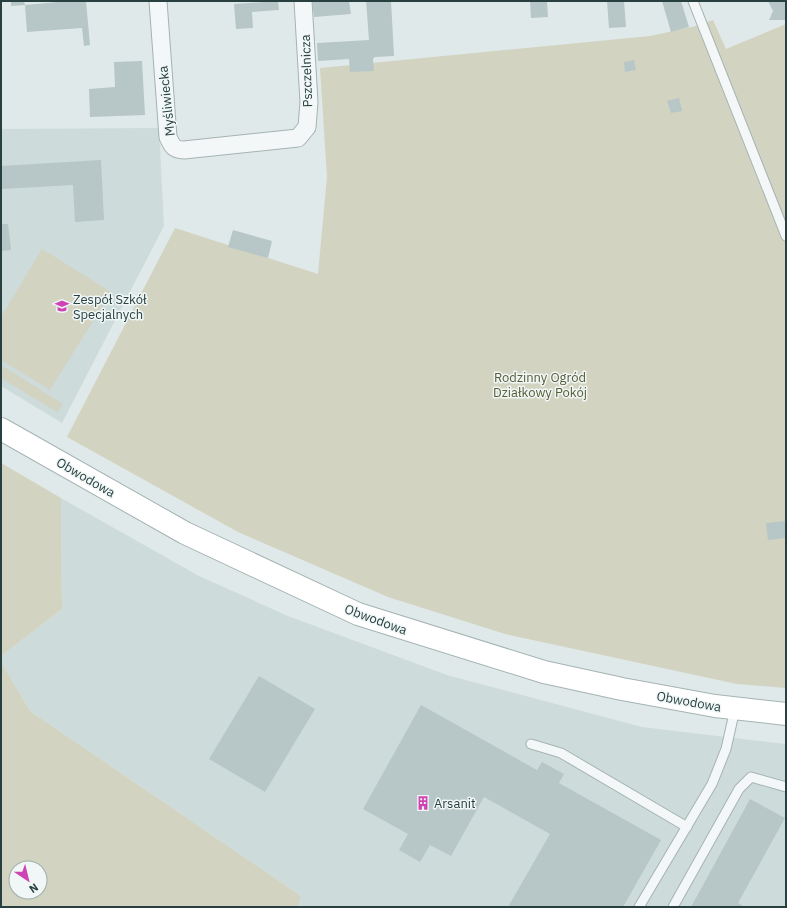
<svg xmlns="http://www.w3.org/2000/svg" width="787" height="908" font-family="'IBM Plex Sans',sans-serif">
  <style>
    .built { fill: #cedbdb }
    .green { fill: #d2d3c1; fill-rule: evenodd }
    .building { fill: #b7c6c6 }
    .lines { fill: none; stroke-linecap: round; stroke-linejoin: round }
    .lane-casing { stroke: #a5b3b3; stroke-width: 11 }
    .street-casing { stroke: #a5b3b3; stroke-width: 19 }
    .secondary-casing { stroke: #a5b3b3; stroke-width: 24 }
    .lane { stroke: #f3f7f7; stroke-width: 9 }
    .street { stroke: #f3f7f7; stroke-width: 17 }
    .secondary { stroke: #fff; stroke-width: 22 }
    .labels { text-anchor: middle; stroke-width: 3; stroke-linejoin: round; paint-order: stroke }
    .street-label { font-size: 13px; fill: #284140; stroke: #f0f7f6 }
    .poi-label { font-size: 13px; fill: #284140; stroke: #f0f7f6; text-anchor: start }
    .park-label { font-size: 13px; fill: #575d36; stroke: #f0f7f6 }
  </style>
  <rect width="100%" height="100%" fill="#e0e9e9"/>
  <g class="built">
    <path d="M159 128 164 226 62 423 1 386V129Z"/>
    <path d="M61 498 199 576 288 616 447 675 642 727 786 744V907H298L301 896 30 711 1 662V656L62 609Z"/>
  </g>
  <g class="green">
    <path d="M713 20 726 49 786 24V688L737 684 505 634 388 597 238 532 67 437 175 228 318 274 327 177 320 68 650 36 696 26Z"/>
    <path d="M42 249 111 292 50 390 1 360V317Z"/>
    <path d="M1 365 63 404 57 412 1 378Z"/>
    <path d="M1 463 61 498 62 609 1 656Z"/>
    <path d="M1 662 30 711 301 896 298 907H1ZM16 868H40V892H16Z"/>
  </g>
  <g class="building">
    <path d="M11 1H24L25 5 11 6Z"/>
    <path d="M69 1H86L90 45 84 46 82 28 27 32 25 5Z"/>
    <path d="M278 1 279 10 252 12 253 28 236 29 234 4Z"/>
    <path d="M312 1H349L351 14 314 17Z"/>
    <path d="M366 1H391L394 56 375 57 373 59 374 71 350 72 349 59 318 61 317 43 369 40Z"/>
    <path d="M530 1H547L548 17 531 18Z"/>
    <path d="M607 1H624L626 27 609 28Z"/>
    <path d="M662 1H681L689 27 671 32Z"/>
    <path d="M768 1H786V20H769L773 11Z"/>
    <path d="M634 60 636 70 625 72 624 62Z"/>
    <path d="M142 61 145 115 90 117 89 89 115 87 114 62Z"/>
    <path d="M679 98 682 111 671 113 667 101Z"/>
    <path d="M101 160 104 220 75 222 73 185 1 189V166Z"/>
    <path d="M1 224H8L11 250 1 251Z"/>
    <path d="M233 230 272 241 268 258 228 247Z"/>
    <path d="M786 521V538L768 540 766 523Z"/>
    <path d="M259 676 315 709 265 792 209 759Z"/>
    <path d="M421 705 537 770 542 762 564 774 559 783 661 840 623 907H508L550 834 484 797 451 856 430 845 420 862 399 850 408 834 363 809Z"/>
    <path d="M750 799 785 818 738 903 745 907H691Z"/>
  </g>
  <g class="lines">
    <defs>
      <g id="lane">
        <path d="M693 1 786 236"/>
        <path d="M531 744 561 753 687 827"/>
        <path d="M639 907 712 784 726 749 735 709"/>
        <path d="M673 907 739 789 751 777 786 787"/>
      </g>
      <path id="street" d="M158 1 168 137C172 146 174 150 184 150L298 138 307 127 309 102 303 1"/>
      <path id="secondary" d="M1 429 185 533 358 614 544 672 622 689 715 706 786 714"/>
    </defs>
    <use href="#lane" class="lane-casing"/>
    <use href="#street" class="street-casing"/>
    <use href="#secondary" class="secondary-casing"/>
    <use href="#lane" class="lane"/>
    <use href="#street" class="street"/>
    <use href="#secondary" class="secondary"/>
  </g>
  <defs>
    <symbol id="school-bare" viewBox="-9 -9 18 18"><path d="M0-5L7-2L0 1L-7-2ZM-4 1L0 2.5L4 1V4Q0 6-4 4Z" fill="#cf44b5" stroke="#f0f7f6" stroke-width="2.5" paint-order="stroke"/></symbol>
    <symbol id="building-bare" viewBox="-9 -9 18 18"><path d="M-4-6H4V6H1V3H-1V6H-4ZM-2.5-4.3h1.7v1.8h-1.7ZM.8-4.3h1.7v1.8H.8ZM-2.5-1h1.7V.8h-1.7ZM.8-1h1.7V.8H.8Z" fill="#cf44b5" stroke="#f0f7f6" stroke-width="2.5" paint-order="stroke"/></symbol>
  </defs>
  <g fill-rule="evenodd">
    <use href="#school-bare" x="52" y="296" width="20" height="20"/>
    <use href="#building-bare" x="413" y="793" width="20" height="20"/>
  </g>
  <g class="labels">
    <g class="street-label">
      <text transform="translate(306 71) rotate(-92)" y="5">Pszczelnicza</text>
      <text transform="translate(166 101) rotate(-96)" y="5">Myśliwiecka</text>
      <text transform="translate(86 477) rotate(30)" y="5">Obwodowa</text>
      <text transform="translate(376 619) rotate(20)" y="5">Obwodowa</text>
      <text transform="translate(689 701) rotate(10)" y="5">Obwodowa</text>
    </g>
    <g class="poi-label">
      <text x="73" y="304">Zespół Szkół<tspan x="73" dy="15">Specjalnych</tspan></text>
      <text x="434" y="808">Arsanit</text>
    </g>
    <g class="park-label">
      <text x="540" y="382">Rodzinny Ogród<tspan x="540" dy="15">Działkowy Pokój</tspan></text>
    </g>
  </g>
  <rect width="787" height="908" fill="none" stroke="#284140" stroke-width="4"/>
  <g transform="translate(28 880) rotate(145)"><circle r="19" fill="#f0f7f6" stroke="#a0aead"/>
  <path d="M0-3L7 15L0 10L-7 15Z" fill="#cf44b5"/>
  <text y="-6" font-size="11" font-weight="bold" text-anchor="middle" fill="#284140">N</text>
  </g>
</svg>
